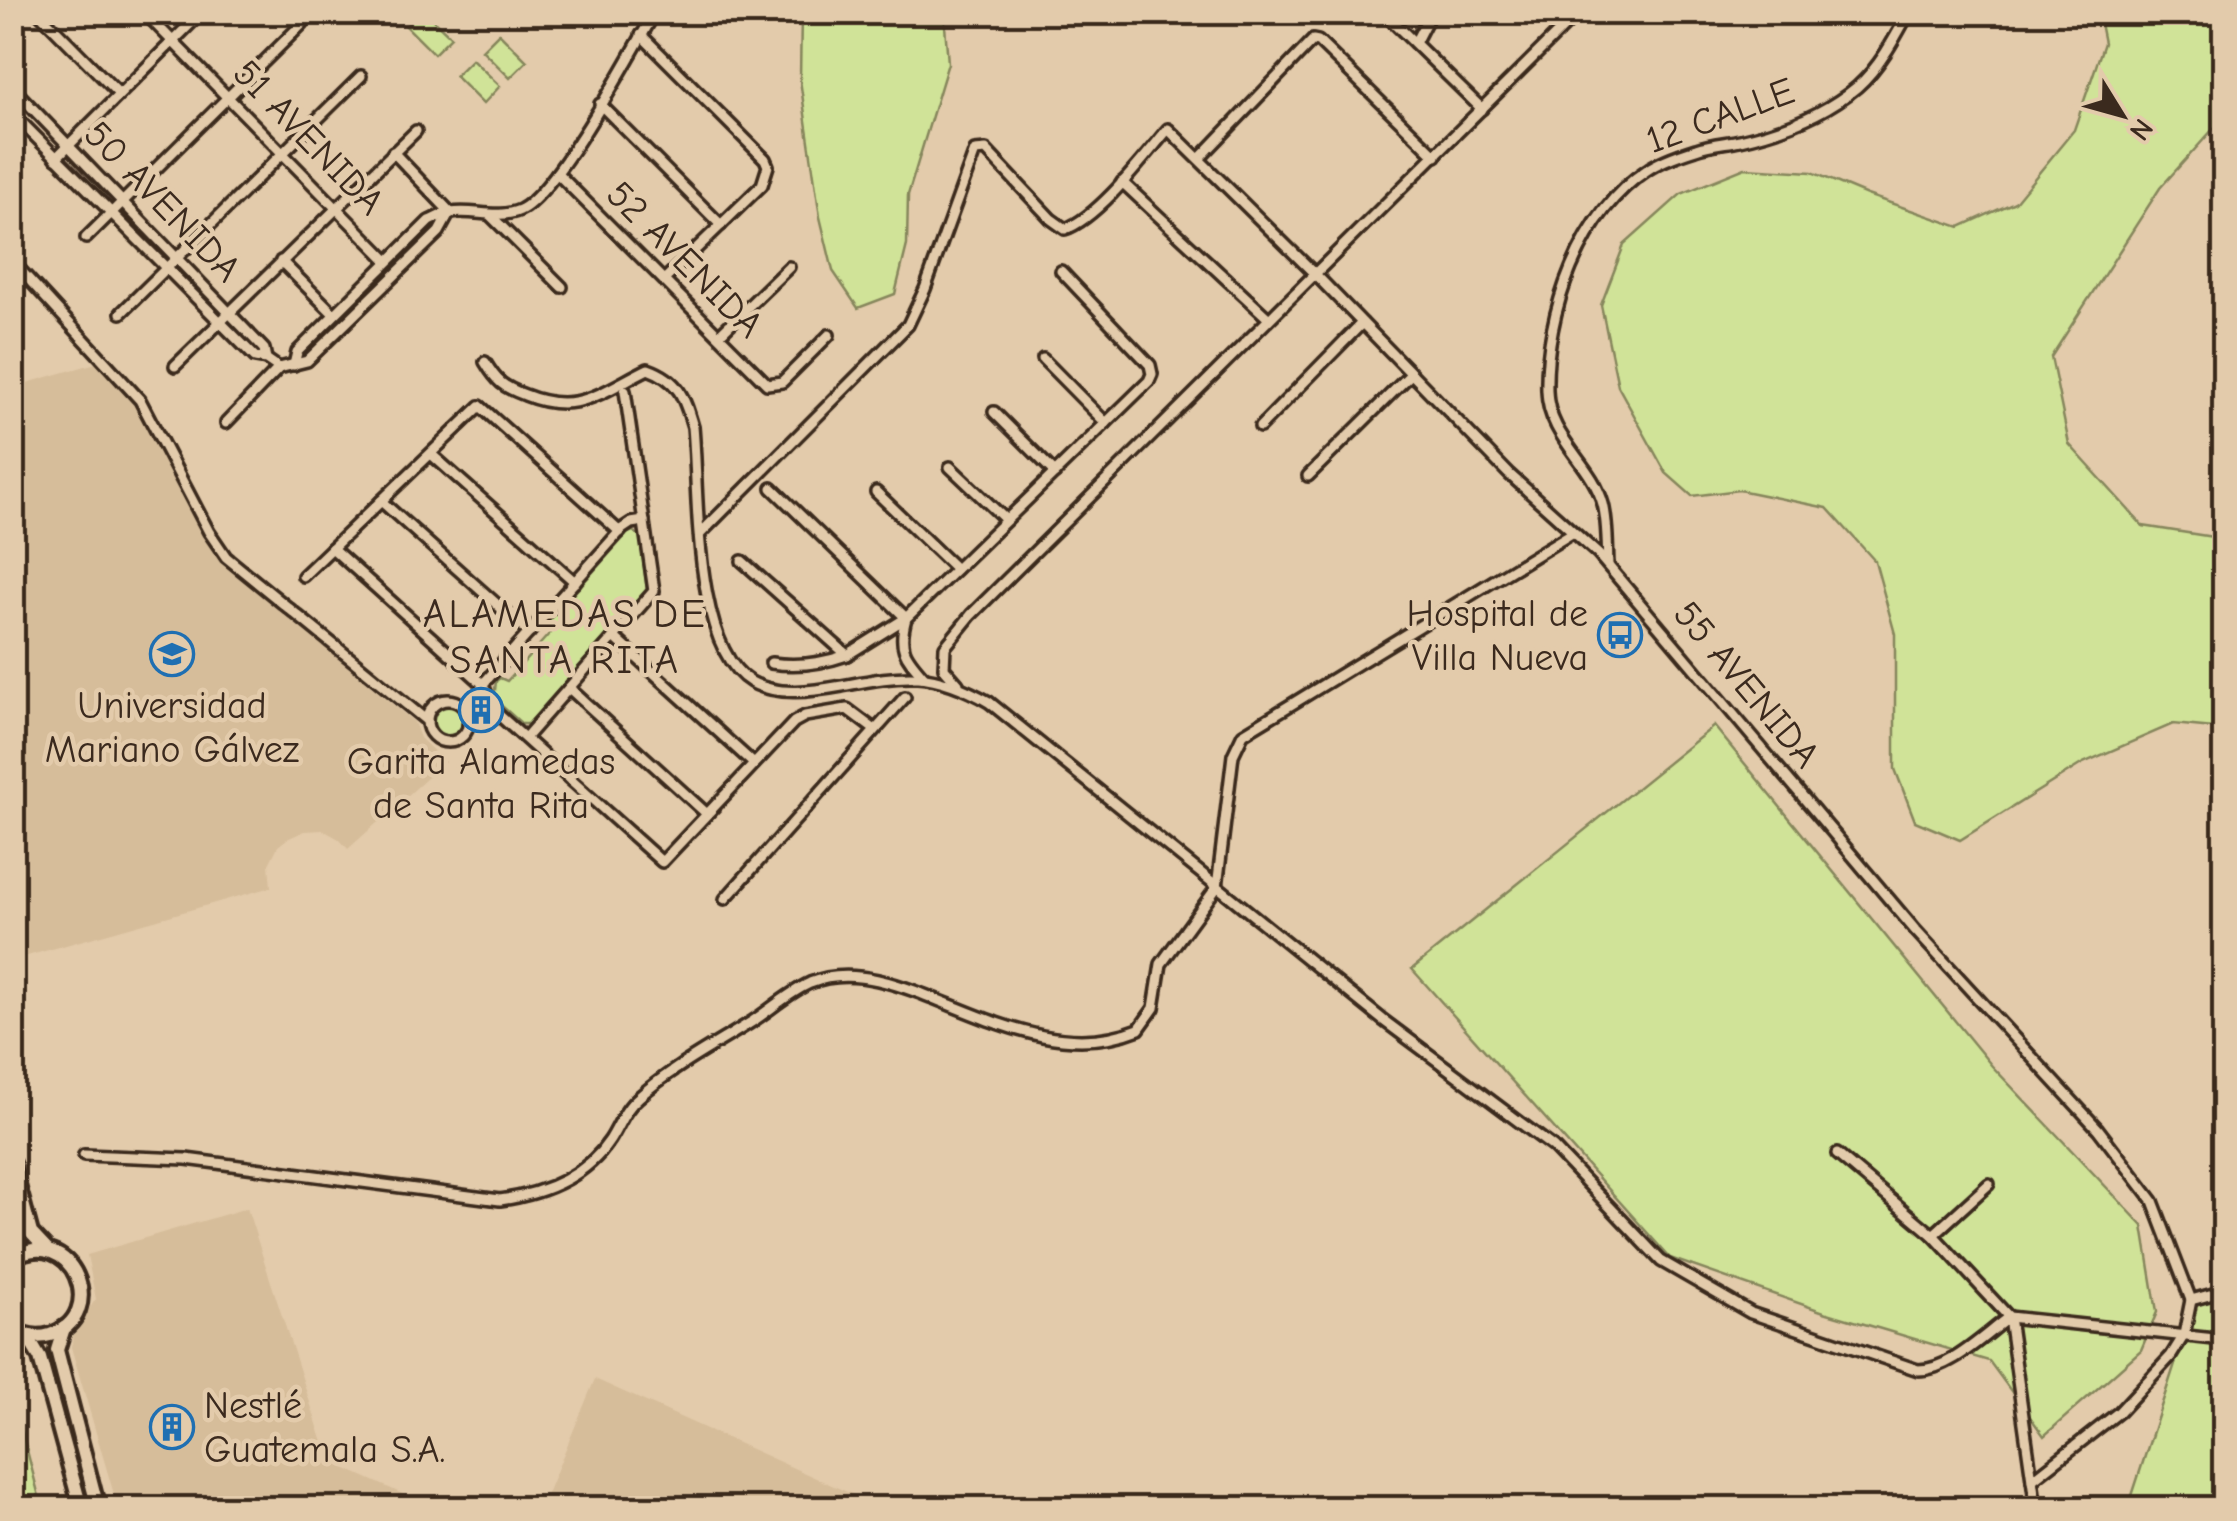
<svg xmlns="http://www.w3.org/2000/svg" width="2237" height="1521" font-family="'Comic Neue',sans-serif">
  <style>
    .built { fill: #d6bd9a }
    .green { fill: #d0e398; stroke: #86865b; stroke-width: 2.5 }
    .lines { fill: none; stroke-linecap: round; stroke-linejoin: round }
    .street-casing { stroke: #3b2a1e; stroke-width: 16 }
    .secondary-casing { stroke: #3b2a1e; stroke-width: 20 }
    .street { stroke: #e3cbab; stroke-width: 9 }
    .secondary { stroke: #e3cbab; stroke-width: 12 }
    .labels { text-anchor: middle; stroke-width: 9; stroke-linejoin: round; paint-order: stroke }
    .street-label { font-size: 38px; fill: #3b2a1e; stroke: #e3cbab }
    .poi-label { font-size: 38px; fill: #3b2a1e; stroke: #e3cbab }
    .neighbourhood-label { font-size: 40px; letter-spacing: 2.5px; fill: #3b2a1e; stroke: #e3cbab }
  </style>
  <rect width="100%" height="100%" fill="#e3cbab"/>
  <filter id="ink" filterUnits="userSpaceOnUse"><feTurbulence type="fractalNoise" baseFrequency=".01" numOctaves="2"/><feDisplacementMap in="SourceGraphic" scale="20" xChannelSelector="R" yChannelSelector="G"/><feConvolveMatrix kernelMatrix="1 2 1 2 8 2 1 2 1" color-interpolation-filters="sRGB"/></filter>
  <g filter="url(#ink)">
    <g class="built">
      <path d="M96 363 140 411 207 539 223 563 414 722 420 738 445 762 348 849 339 839 323 830 305 831 287 839 278 846 269 864 271 887 13 960V387Z"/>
      <path d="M247 1208 329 1461 434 1508H118L71 1347 74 1330 96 1299 87 1255Z"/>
      <path d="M595 1379 883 1508H541Z"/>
    </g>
    <g class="green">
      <path d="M420 12 426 13 451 37 434 54 406 26Z"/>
      <path d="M801 13H944L948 63 908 195 907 245 895 294 858 308 833 271 820 217 800 80Z"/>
      <path d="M2098 13H2224V117L2160 188 2051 357 2069 444 2143 526 2213 537 2224 542V729L2173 724 2083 763 1960 840 1915 821 1895 769V634L1875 561 1827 508 1739 490 1692 496 1666 473 1618 386 1601 305 1624 245 1681 194 1745 168 1812 172 1867 195 1960 227 2015 202 2074 130 2104 43Z"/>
      <path d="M499 33 527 61 510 78 482 50Z"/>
      <path d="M472 59 500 86 483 104 455 76Z"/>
      <path d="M633 531 640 536 647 590 528 724H522L494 699 496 681 500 678 507 681 550 633 546 627 548 622 628 533Z"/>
      <circle cx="447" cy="721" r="16"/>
      <path d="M1714 726 1992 1066 2143 1226 2157 1312 2141 1350 2044 1436 1989 1361 1824 1312 1670 1258 1412 969Z"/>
      <path d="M2224 1294V1508H2128L2196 1299Z"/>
      <path d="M12 1397H13L42 1508H13Z"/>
    </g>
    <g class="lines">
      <defs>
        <g id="street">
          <path d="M38 12 119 94"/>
          <path d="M144 12 388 261"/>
          <path d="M1383 12 1482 109"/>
          <path d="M641 35 765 159 768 166 762 185 664 280"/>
          <path d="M1415 43 1431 12"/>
          <path d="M12 87 264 349 266 359"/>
          <path d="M600 104 721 225"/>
          <path d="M12 113 255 357 266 359 279 368"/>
          <path d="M393 152 450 212"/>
          <path d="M56 158 202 12"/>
          <path d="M1199 159 1313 40 1318 41 1436 156"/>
          <path d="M557 173 767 384 782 382 829 335"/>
          <path d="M1122 182 1269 319"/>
          <path d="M490 215 562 287"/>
          <path d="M86 238 303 23"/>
          <path d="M12 261 140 400 209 532 226 557 427 721"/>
          <path d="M281 261 334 314"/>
          <path d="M121 313 361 76"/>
          <path d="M719 335 789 267"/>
          <path d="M1043 359 1106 423"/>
          <path d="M485 362C497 382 503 387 525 395 577 416 601 392 648 369 679 380 684 397 693 427 699 489 692 646 751 682 778 697 814 691 842 686 905 674 931 669 989 702L1383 1020 1553 1147 1661 1261 1751 1313 1918 1370C1950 1370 1984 1335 2009 1317L2224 1340"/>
          <path d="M294 365 297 352 429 221C436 218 444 213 451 213 474 209 497 220 520 210 556 194 632 52 655 12"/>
          <path d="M175 366 416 131"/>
          <path d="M994 412 1055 473"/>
          <path d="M226 423 279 368 307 361 439 232 450 212"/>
          <path d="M1260 427 1362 323"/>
          <path d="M431 454 575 582"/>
          <path d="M950 467 1006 520"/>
          <path d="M1308 476 1411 374"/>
          <path d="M876 492 956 569"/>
          <path d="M381 501 529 633"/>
          <path d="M700 534 908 325 925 289 975 151 986 150 1051 219 1065 229C1098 218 1145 156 1168 129L1314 273 1509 474 1598 554 1916 931 2098 1129 2153 1201 2191 1300 2184 1335 2171 1356 2119 1412 2032 1480"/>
          <path d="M332 548 483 684 491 706 500 716 662 862 794 722 805 716 847 709 875 730"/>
          <path d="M742 561 847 655 906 618 772 488"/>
          <path d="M1608 565C1607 546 1608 523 1603 504 1592 463 1548 438 1547 391 1545 313 1580 214 1647 170 1660 161 1680 154 1696 149 1710 144 1726 143 1740 140 1781 131 1825 114 1857 87 1879 68 1895 38 1909 12"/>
          <path d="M303 576 480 406 620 532"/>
          <path d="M614 637 754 764"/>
          <path d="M771 663C798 667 821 664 847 655"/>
          <path d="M924 677C904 655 898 647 906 618L1149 381 1152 374 1150 365 1061 271"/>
          <path d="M958 684 944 668 945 647 971 615 1579 12"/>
          <path d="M569 688 707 814"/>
          <circle cx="448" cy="721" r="21"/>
          <path d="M463 707 477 700 483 684 622 529 631 523 644 521"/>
          <path d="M468 725 495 710"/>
          <path d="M525 738 654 591 625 391"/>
          <path d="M725 899 905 697"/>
          <path d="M1837 1154 1933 1235 2009 1317 2036 1508"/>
          <path d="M84 1155 186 1159 500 1200C543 1194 585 1178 610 1140 619 1126 625 1108 639 1097 673 1067 715 1045 753 1021 771 1009 790 992 810 983 901 945 1017 1078 1139 1029L1154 1008 1161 964 1217 887 1233 755 1243 734 1572 533"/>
          <path d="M1933 1235 1989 1184"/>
          <path d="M2191 1300 2224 1291"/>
        </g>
        <g id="secondary">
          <path d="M12 1163 31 1233 48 1251"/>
          <path d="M12 1221 15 1234 12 1253"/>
          <path d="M12 1258C72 1222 111 1316 50 1335 37 1339 24 1336 12 1329"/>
          <path d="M64 1328 57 1350 98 1508"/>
          <path d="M27 1336 40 1358 81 1508"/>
        </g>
      </defs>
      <use href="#street" class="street-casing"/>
      <use href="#secondary" class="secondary-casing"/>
      <use href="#street" class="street"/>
      <use href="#secondary" class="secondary"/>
    </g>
  </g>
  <defs>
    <symbol id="bus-ring" viewBox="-11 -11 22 22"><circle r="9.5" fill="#e3cbab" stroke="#1f6fb2" stroke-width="1.5"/><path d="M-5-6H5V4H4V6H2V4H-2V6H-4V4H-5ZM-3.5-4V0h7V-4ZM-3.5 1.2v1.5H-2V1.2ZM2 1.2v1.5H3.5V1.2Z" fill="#1f6fb2"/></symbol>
    <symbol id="university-ring" viewBox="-11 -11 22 22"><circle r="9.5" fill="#e3cbab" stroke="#1f6fb2" stroke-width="1.5"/><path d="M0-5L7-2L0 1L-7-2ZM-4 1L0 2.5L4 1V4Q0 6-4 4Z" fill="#1f6fb2"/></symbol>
    <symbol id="building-ring" viewBox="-11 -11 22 22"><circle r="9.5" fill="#e3cbab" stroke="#1f6fb2" stroke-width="1.5"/><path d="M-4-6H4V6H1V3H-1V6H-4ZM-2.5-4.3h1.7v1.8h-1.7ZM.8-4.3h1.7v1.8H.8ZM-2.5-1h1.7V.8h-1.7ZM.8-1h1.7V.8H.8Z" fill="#1f6fb2"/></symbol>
  </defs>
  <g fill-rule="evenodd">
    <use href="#bus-ring" x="1595" y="610" width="50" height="50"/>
    <use href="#university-ring" x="147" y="629" width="50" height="50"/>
    <use href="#building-ring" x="456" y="685" width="50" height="50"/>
    <use href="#building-ring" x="147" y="1402" width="50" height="50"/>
  </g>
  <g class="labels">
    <g class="street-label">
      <text transform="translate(1720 115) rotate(-20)" y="13">12 CALLE</text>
      <text transform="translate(309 137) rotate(46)" y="13">51 AVENIDA</text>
      <text transform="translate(163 201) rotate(46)" y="13">50 AVENIDA</text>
      <text transform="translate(685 259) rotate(45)" y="13">52 AVENIDA</text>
      <text transform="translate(1747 684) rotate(50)" y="13">55 AVENIDA</text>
    </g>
    <g class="poi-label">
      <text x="1588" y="626" text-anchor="end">Hospital de<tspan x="1588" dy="44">Villa Nueva</tspan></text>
      <text x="172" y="718">Universidad<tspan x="172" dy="44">Mariano Gálvez</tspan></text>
      <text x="481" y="774">Garita Alamedas<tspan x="481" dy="44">de Santa Rita</tspan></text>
      <text x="204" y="1418" text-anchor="start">Nestlé<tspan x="204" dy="44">Guatemala S.A.</tspan></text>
    </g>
    <g class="neighbourhood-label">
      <text x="565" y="627">ALAMEDAS DE<tspan x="565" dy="46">SANTA RITA</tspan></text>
    </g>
  </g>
  <rect width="2237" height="1521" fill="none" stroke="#e3cbab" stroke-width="50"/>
  <rect x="25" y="25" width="2187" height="1471" fill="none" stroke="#3b2a1e" stroke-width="4" filter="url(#ink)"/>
  <g transform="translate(2122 115) rotate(127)" stroke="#e3cbab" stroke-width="8" paint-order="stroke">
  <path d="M0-8L18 38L0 25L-18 38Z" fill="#3b2a1e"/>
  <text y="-15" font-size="28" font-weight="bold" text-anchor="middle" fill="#3b2a1e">N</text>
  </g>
</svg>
